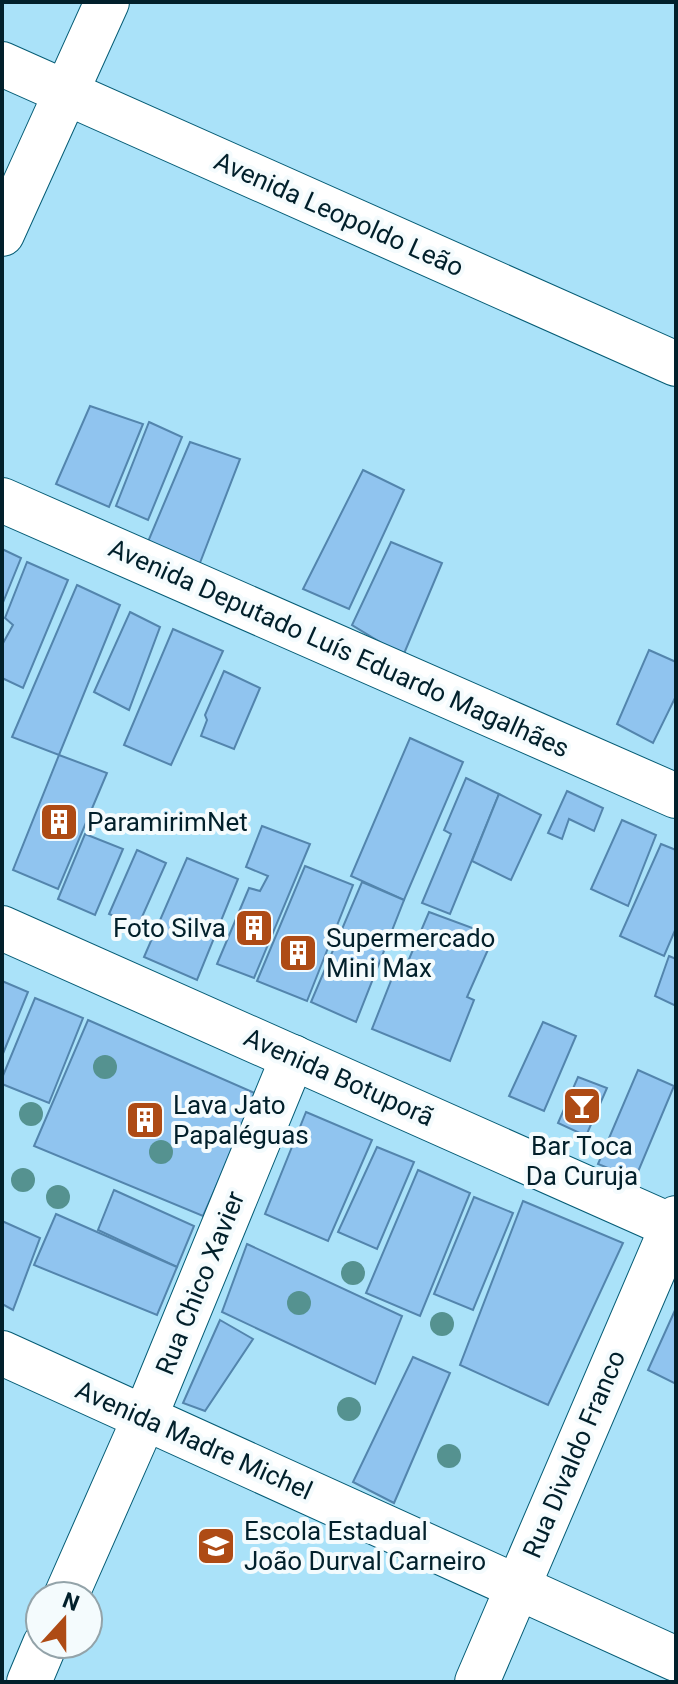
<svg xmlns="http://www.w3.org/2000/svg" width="678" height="1684" font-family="Roboto,sans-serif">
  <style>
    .building { fill: #90c4ef; stroke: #5385ad; stroke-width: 2 }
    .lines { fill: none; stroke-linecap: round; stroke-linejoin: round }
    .minor-casing { stroke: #055c75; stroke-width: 46 }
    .minor { stroke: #fff; stroke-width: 44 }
    .tree { fill: #559290 }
    .labels { text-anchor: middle; stroke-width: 8; stroke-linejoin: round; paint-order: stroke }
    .street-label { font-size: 26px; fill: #02202b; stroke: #f4fbfd }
    .poi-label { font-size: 26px; fill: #02202b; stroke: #f4fbfd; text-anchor: start }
  </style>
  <rect width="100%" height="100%" fill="#aae2f9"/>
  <g class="building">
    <path d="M90 406 143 424 109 507 56 484Z"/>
    <path d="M149 422 182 437 148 520 116 506Z"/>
    <path d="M190 442 240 459 198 568 147 544Z"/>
    <path d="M363 470 404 490 349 609 303 589Z"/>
    <path d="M391 542 442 563 403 656 352 625Z"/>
    <path d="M2 549 21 558 2 605Z"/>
    <path d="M27 562 68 580 23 688 2 678V645L13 625 5 618Z"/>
    <path d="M77 585 120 605 59 755 12 737Z"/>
    <path d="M130 612 160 627 129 710 94 692Z"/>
    <path d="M173 629 223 651 171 765 124 745Z"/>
    <path d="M649 650 676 662V696L653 743 617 724Z"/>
    <path d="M224 671 260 688 234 749 201 736 207 720 205 715Z"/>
    <path d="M410 738 463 762 404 900 351 876Z"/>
    <path d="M59 755 107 773 58 889 13 870Z"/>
    <path d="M466 778 499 794 450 914 422 903 451 834 444 830Z"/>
    <path d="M567 791 603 808 594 831 569 819 562 839 548 833Z"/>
    <path d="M499 794 541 815 511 880 472 861Z"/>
    <path d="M622 820 656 835 628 906 591 889Z"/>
    <path d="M262 826 310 844 254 978 217 964 249 888 260 891 268 876 246 867Z"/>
    <path d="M85 834 123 849 95 915 58 899Z"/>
    <path d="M661 844 676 850V928L664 956 620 936Z"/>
    <path d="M137 850 166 863 138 926 109 914Z"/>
    <path d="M187 858 238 879 197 980 144 957Z"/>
    <path d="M305 866 353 885 307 1001 257 981Z"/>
    <path d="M362 882 404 900 356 1022 311 1002Z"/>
    <path d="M429 912 494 936 467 997 474 1000 450 1061 372 1029 396 968 404 971Z"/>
    <path d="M669 956 676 959V1006L655 996Z"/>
    <path d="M2 981 28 992 2 1056Z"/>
    <path d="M35 998 83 1018 49 1103 2 1084V1078Z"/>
    <path d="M88 1020 257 1094 203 1216 34 1146Z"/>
    <path d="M543 1022 576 1036 544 1111 509 1096Z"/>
    <path d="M638 1070 674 1086 635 1179 598 1164Z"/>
    <path d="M578 1077 607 1088 586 1136 558 1123Z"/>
    <path d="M306 1112 372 1140 328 1241 265 1214Z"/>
    <path d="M377 1147 414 1162 377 1249 338 1232Z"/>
    <path d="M418 1170 470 1193 420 1316 366 1293Z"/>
    <path d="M114 1190 194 1226 177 1267 98 1230Z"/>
    <path d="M474 1197 513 1213 473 1310 434 1294Z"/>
    <path d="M523 1201 623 1243 548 1405 460 1365Z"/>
    <path d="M56 1214 177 1267 157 1315 34 1265Z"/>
    <path d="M2 1221 40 1238 13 1310 2 1304Z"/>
    <path d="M247 1244 402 1316 375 1384 222 1312Z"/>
    <path d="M676 1308V1384L648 1370Z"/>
    <path d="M220 1320 253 1339 205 1411 183 1403Z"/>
    <path d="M413 1357 450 1373 394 1503 353 1482Z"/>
  </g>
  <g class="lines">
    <defs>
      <g id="minor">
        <path d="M2 64 676 364"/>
        <path d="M2 234 107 2"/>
        <path d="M2 500 676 796"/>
        <path d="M2 928 676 1228"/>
        <path d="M2 1353 676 1659"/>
        <path d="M66 1596 145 1417 293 1057"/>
        <path d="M29 1682 45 1644"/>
        <path d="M477 1682 676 1218"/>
      </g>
    </defs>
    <use href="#minor" class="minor-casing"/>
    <use href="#minor" class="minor"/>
  </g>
  <g class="tree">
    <circle cx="105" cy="1067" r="12"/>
    <circle cx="31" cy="1114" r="12"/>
    <circle cx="161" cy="1152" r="12"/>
    <circle cx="23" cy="1180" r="12"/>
    <circle cx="58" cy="1197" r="12"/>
    <circle cx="353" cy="1273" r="12"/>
    <circle cx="299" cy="1303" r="12"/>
    <circle cx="442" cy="1324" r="12"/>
    <circle cx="349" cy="1409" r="12"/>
    <circle cx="449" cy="1456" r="12"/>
  </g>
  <defs>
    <symbol id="building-square" viewBox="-11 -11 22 22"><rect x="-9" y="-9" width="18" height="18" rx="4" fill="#ae4b15" stroke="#f4fbfd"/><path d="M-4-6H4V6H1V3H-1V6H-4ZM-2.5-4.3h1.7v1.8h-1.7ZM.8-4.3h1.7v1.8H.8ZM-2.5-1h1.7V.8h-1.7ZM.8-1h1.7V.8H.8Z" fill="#fff"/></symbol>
    <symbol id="bar-square" viewBox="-11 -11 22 22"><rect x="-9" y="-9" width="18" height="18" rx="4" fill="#ae4b15" stroke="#f4fbfd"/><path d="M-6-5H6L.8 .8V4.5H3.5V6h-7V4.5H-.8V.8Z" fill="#fff"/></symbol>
    <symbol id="school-square" viewBox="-11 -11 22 22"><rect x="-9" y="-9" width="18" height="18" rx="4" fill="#ae4b15" stroke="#f4fbfd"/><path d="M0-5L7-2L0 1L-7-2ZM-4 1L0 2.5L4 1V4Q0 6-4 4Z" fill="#fff"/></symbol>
  </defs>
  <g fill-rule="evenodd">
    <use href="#building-square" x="37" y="800" width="44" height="44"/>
    <use href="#building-square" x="232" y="906" width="44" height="44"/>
    <use href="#building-square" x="276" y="931" width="44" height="44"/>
    <use href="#bar-square" x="560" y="1084" width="44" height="44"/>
    <use href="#building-square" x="123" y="1098" width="44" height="44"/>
    <use href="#school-square" x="194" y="1524" width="44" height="44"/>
  </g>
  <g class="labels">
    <g class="street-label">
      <text transform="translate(339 214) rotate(24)" y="9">Avenida Leopoldo Leão</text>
      <text transform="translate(339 648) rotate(24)" y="9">Avenida Deputado Luís Eduardo Magalhães</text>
      <text transform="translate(339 1077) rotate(24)" y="9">Avenida Botuporã</text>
      <text transform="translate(200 1283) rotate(-68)" y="9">Rua Chico Xavier</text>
      <text transform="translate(194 1440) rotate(24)" y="9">Avenida Madre Michel</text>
      <text transform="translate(574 1454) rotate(-67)" y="9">Rua Divaldo Franco</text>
    </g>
    <g class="poi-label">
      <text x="87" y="831">ParamirimNet</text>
      <text x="226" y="937" text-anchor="end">Foto Silva</text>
      <text x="326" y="947">Supermercado<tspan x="326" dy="30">Mini Max</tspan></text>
      <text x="173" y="1114">Lava Jato<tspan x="173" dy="30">Papaléguas</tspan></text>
      <text x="582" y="1155" text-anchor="middle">Bar Toca<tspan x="582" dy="30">Da Curuja</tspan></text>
      <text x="244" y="1540">Escola Estadual<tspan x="244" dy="30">João Durval Carneiro</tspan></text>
    </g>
  </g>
  <rect width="678" height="1684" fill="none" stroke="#02202b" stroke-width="8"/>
  <g transform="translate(64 1620) rotate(21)"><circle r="38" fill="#f4fbfd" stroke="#93a3a9" stroke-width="2"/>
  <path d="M0-6L14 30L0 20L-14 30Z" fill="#ae4b15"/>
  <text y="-12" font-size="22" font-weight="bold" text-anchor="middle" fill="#02202b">N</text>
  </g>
</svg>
